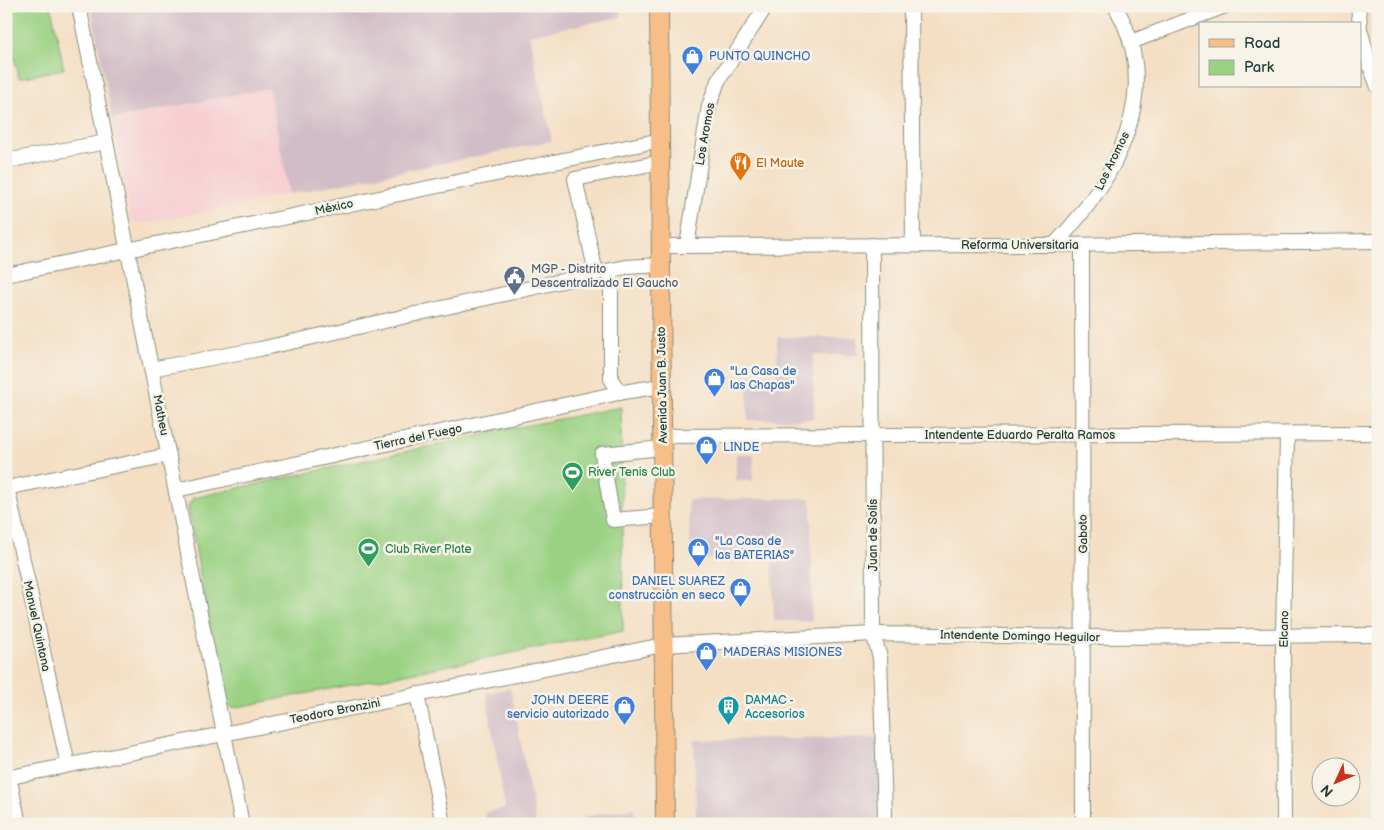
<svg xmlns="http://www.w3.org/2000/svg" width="1384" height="830" font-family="'Balsamiq Sans',sans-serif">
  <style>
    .built { fill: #f7cfd3 }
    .industrial { fill: #d2bdc7 }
    .green { fill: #9ad183; stroke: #5c875c }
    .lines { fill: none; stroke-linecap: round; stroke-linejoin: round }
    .minor-casing { stroke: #8a8e7c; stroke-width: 16 }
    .major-casing { stroke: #8a8e7c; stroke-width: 20 }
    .minor { stroke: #fff; stroke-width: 14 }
    .major { stroke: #f7be88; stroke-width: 18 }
    .labels { text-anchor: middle; stroke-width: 5; stroke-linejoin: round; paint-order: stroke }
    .shop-label { font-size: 12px; fill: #366cbe; stroke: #f7f3e8; text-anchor: start }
    .street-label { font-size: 12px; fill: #1f3d34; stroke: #f7f3e8 }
    .food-label { font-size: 12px; fill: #c56008; stroke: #f7f3e8; text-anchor: start }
    .service-label { font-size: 12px; fill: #4e5e75; stroke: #f7f3e8; text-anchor: start }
    .leisure-label { font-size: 12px; fill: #27864d; stroke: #f7f3e8; text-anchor: start }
    .culture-label { font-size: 12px; fill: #0d838f; stroke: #f7f3e8; text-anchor: start }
  </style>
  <rect width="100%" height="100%" fill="#f7f3e8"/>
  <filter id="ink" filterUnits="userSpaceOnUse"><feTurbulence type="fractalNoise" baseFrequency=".02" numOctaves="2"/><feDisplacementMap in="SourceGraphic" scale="10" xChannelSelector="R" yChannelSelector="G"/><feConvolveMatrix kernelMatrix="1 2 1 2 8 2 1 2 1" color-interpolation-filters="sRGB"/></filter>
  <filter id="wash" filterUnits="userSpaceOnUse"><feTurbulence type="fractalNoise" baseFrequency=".0096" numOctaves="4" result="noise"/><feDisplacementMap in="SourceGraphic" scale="20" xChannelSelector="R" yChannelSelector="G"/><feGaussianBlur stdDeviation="1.12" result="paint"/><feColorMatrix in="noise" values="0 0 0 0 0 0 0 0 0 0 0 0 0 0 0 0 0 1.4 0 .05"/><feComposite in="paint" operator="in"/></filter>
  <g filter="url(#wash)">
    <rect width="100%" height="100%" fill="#f4dfc4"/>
    <path class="built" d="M269 88 289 194 142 224 131 220 112 119Z"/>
    <g class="industrial">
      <path d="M91 6H622L621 17 529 35 552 141 289 194 269 88 112 119Z"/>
      <path d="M777 337H858V355H813L814 419 748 420 747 376H777Z"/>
      <path d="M736 454H754L753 481 736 480Z"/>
      <path d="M811 498 812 621H774L772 558 691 559 688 500Z"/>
      <path d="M510 688 515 711 536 824H487L485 813 505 808 486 693Z"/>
      <path d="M878 738 880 816 874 821 702 822 696 817 694 740Z"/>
      <path d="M634 808 635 824H585L584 817Z"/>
    </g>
    <g class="green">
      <path d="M6 6H51L64 69 19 78 6 22Z"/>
      <path d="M621 407 623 631 233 708 223 703 188 506 193 498 509 429Z"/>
    </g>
  </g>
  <g filter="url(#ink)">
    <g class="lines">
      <defs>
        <g id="minor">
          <path d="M79 6 242 824"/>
          <path d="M911 6 913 245"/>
          <path d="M1358 6 1360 24"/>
          <path d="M1360 29 1369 63 1378 87"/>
          <path d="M1131 42 1225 6"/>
          <path d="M6 161 106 142"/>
          <path d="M872 245 873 634 880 657 885 815 882 824"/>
          <path d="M1054 245C1115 181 1166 92 1115 6"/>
          <path d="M1082 245 1083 824"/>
          <path d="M661 246 1054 245 1378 241"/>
          <path d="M687 246 709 106 718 81 766 6"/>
          <path d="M611 270V379L620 393"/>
          <path d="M596 273 575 179 661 162"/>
          <path d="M6 275 661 140"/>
          <path d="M151 369 260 349 593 274 626 267 661 265"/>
          <path d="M662 436 1378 433"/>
          <path d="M7 487 68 765"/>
          <path d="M6 488 169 455"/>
          <path d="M176 490 623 392 661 386"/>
          <path d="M662 516 613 520 602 454 662 448"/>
          <path d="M417 694 443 824"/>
          <path d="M9 777 19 824"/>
          <path d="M6 778 663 645 873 634 1084 637 1378 635"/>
          <path d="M1284 824 1283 636 1287 434"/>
        </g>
        <path id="major" d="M659 6 665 824"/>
      </defs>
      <use href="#minor" class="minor-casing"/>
      <use href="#major" class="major-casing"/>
      <use href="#minor" class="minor"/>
      <use href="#major" class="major"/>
    </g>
  </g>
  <defs>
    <symbol id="shop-pin" viewBox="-11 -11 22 30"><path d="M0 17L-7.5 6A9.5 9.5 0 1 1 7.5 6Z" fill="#3f7fe0" stroke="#f7f3e8"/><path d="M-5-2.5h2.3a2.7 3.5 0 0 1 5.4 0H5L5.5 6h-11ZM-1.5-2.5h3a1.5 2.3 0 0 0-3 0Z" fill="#fff"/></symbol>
    <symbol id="restaurant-pin" viewBox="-11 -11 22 30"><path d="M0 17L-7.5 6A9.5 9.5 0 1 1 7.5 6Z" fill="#e8710a" stroke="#f7f3e8"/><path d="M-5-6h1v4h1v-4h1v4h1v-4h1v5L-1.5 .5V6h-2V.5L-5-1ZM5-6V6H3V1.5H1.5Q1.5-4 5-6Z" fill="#fff"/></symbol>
    <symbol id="civic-pin" viewBox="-11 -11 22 30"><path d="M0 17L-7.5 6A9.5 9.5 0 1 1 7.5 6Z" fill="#5c6f8a" stroke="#f7f3e8"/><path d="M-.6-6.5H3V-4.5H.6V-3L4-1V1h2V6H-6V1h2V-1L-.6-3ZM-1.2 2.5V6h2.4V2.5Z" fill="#fff"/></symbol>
    <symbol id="stadium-pin" viewBox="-11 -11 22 30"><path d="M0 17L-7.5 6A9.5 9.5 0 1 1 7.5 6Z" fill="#2e9e5b" stroke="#f7f3e8"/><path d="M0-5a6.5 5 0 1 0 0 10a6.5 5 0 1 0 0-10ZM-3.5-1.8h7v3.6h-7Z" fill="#fff"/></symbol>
    <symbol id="building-pin" viewBox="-11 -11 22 30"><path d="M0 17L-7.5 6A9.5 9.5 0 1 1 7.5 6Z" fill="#0f9aa8" stroke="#f7f3e8"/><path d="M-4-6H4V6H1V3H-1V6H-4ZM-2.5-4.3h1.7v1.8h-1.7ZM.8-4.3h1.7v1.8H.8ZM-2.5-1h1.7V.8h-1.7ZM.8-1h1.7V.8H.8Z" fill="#fff"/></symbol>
  </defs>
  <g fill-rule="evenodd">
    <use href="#shop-pin" x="680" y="44" width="25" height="34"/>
    <use href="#restaurant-pin" x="728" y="150" width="25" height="34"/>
    <use href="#civic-pin" x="502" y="264" width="25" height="34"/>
    <use href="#shop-pin" x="702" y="366" width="25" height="34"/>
    <use href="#shop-pin" x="694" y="434" width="25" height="34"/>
    <use href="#stadium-pin" x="560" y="460" width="25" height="34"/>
    <use href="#shop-pin" x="686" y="536" width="25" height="34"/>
    <use href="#stadium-pin" x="356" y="536" width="25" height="34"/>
    <use href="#shop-pin" x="728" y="576" width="25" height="34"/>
    <use href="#shop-pin" x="694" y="640" width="25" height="34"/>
    <use href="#shop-pin" x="612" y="694" width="25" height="34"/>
    <use href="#building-pin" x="716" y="694" width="25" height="34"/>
  </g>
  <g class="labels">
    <g class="shop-label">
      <text x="709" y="60">PUNTO QUINCHO</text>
      <text x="730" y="375">"La Casa de<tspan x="730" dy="14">las Chapas"</tspan></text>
      <text x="723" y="451">LINDE</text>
      <text x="715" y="545">"La Casa de<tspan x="715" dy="14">las BATERIAS"</tspan></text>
      <text x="725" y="585" text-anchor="end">DANIEL SUAREZ<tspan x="725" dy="14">construcción en seco</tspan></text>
      <text x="723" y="656">MADERAS MISIONES</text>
      <text x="609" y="704" text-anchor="end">JOHN DEERE<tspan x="609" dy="14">servicio autorizado</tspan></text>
    </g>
    <g class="street-label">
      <text transform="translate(705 134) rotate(-80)" y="4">Los Aromos</text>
      <text transform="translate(1112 161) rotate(-64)" y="4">Los Aromos</text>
      <text transform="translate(334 207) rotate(-12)" y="4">México</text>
      <text x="1020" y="249">Reforma Universitaria</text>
      <text transform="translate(662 385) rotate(-91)" y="4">Avenida Juan B. Justo</text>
      <text transform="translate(161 415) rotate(79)" y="4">Matheu</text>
      <text x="1020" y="439">Intendente Eduardo Peralta Ramos</text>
      <text transform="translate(418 437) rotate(-12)" y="4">Tierra del Fuego</text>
      <text transform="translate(1083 534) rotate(-91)" y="4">Gaboto</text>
      <text transform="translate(873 535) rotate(-90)" y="4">Juan de Solís</text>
      <text transform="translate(37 626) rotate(78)" y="4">Manuel Quintana</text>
      <text transform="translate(1284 629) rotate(-89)" y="4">Elcano</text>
      <text transform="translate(1020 636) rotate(1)" y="4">Intendente Domingo Heguilor</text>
      <text transform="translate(335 711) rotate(-11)" y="4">Teodoro Bronzini</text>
    </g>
    <g class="food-label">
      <text x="756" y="167">El Maute</text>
    </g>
    <g class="service-label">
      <text x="531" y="273">MGP - Distrito<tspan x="531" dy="14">Descentralizado El Gaucho</tspan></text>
    </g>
    <g class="leisure-label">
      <text x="588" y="476">River Tenis Club</text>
      <text x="385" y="553">Club River Plate</text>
    </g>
    <g class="culture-label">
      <text x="745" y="704">DAMAC -<tspan x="745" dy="14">Accesorios</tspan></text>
    </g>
  </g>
  <rect width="1384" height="830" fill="none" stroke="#f7f3e8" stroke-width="25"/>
  <rect x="1199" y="22" width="162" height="65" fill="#f7f3e8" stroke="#a1aaa0"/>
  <rect x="1209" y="39" width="25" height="8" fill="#f7be88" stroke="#a1aaa0"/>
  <text x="1244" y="48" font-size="15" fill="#1f3d34">Road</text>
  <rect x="1209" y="60" width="25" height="15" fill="#9ad183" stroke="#a1aaa0"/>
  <text x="1244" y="72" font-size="15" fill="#1f3d34">Park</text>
  <g transform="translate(1336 782) rotate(226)"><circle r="24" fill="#f7f3e8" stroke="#a1aaa0"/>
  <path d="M0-4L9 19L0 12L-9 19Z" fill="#c8321e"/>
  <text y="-8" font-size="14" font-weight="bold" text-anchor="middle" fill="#1f3d34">N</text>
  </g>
</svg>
